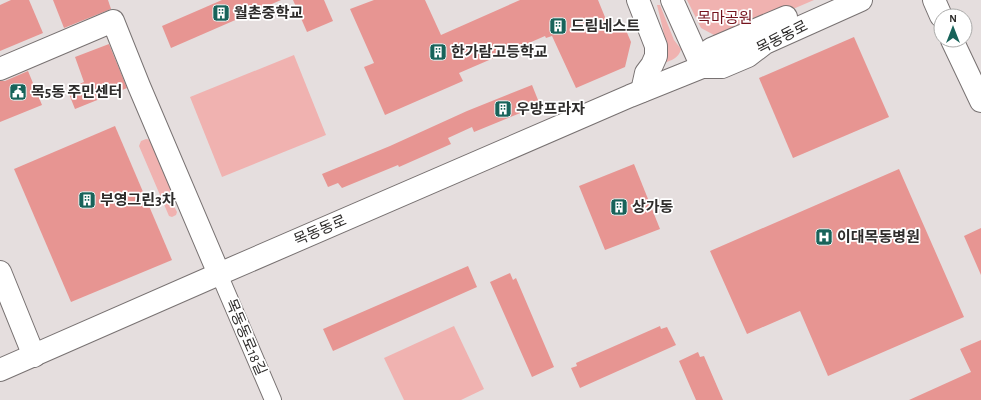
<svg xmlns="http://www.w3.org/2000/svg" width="981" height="400" font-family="'Alegreya Sans','Noto Sans KR',sans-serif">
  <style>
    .green { fill: #f0b2b0 }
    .building { fill: #e79592 }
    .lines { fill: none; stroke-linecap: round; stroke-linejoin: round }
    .street-casing { stroke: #787272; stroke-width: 18 }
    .secondary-casing { stroke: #787272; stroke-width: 24 }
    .street { stroke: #fff; stroke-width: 16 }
    .secondary { stroke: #fff; stroke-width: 22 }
    .labels { text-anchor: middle; stroke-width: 3.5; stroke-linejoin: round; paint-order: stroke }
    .poi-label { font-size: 15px; font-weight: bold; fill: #2e2c2b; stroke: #fff; text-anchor: start }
    .park-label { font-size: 15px; fill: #74131d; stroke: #fff }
    .street-label { font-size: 15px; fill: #2e2c2b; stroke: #fff }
  </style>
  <rect width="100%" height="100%" fill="#e5dede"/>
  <g class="green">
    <path d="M687 0H814L728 37 714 35 701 28Z"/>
    <path d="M657 5H660L674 40 681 49C679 58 672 60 664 63L666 42Z"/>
    <path d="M294 55 326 135 222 177 190 97Z"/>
    <path d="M146 139 152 140 173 190 170 198 177 212 176 215 172 217 169 216 139 146 141 141Z"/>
    <path d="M454 326 484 389 461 400H404L384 358Z"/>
  </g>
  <g class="building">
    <path d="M11 0H29L43 33 0 51V5Z"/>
    <path d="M53 0H108L111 9 64 28Z"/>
    <path d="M222 0H281L171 48 162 26Z"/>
    <path d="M293 0H324L333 21 307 32Z"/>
    <path d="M374 0H425L441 35 520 0H598L607 22 610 20 616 32 625 28 631 42 625 67 576 88 552 36 546 38 545 36 459 73 463 81 385 115 364 67 374 63 350 9Z"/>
    <path d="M854 37 889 117 793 158 759 78Z"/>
    <path d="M109 44 127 88 75 109 67 89 84 82 75 57Z"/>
    <path d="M28 71 42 105 0 122V81H5Z"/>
    <path d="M532 85 540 105 474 132 472 127 448 138 451 144 399 167 398 165 342 188 338 183 328 187 322 174 390 146 467 111Z"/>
    <path d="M115 126 172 260 71 302 14 169Z"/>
    <path d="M634 164 660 229 605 250 579 186Z"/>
    <path d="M899 169 964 317 828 376 800 311 747 334 710 251Z"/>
    <path d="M981 228V275L964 236Z"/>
    <path d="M468 266 477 287 333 351 323 329Z"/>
    <path d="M510 273 513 280 516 278 554 367 532 377 490 282Z"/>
    <path d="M660 326 661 329 667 327 676 345 580 388 571 368 577 366 576 363Z"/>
    <path d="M981 340V400H909L971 372 960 349Z"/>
    <path d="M698 352 700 357 704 356 723 400H696L679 361Z"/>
  </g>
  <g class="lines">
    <defs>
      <path id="street" d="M219 274 273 400"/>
      <g id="secondary">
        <path d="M638 0 656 46V56L652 65 646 73 642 91"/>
        <path d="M672 0 702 67"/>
        <path d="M934 0 941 16"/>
        <path d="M952 40 981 101"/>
        <path d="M702 67 711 49 786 17"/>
        <path d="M0 69 113 21 139 86 219 274"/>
        <path d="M0 272 34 356"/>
        <path d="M0 370 219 274 630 96 702 67H722L748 56 765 43 861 0"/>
      </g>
    </defs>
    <use href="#street" class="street-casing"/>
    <use href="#secondary" class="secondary-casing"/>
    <use href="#street" class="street"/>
    <use href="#secondary" class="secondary"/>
  </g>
  <defs>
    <symbol id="building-square" viewBox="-11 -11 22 22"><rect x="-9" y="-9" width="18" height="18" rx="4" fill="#18635a" stroke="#fff"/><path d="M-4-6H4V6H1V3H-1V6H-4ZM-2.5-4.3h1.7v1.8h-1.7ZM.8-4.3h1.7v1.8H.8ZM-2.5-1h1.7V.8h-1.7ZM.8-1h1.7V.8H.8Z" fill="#fff"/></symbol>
    <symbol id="civic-square" viewBox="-11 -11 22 22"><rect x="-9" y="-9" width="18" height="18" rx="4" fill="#18635a" stroke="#fff"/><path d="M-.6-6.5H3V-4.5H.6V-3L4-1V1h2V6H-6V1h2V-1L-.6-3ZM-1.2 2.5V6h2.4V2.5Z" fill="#fff"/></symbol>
    <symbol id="hospital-square" viewBox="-11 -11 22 22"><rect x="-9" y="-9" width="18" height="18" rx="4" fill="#18635a" stroke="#fff"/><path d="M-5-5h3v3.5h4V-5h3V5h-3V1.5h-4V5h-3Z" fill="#fff"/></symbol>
  </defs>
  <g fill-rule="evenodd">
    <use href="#building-square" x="211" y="3" width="20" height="20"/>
    <use href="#building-square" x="548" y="16" width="20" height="20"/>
    <use href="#building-square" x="428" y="42" width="20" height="20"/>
    <use href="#civic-square" x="8" y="82" width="20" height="20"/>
    <use href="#building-square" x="493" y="99" width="20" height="20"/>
    <use href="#building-square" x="77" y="190" width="20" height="20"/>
    <use href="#building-square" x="609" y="197" width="20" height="20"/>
    <use href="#hospital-square" x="814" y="227" width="20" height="20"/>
  </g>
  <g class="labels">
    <g class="poi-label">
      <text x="234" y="18">월촌중학교</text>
      <text x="571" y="31">드림네스트</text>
      <text x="451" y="57">한가람고등학교</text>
      <text x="31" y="97">목5동 주민센터</text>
      <text x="516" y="114">우방프라자</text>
      <text x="100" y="205">부영그린3차</text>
      <text x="632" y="212">상가동</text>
      <text x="837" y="242">이대목동병원</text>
    </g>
    <g class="park-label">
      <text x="725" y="23">목마공원</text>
    </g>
    <g class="street-label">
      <text transform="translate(782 37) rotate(-27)" y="5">목동동로</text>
      <text transform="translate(320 230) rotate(-23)" y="5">목동동로</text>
      <text transform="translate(246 337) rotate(67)" y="5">목동동로18길</text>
    </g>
  </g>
  <g transform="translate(953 28)"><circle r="19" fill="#ffffff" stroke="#ababaa"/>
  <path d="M0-3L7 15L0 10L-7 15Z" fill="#18635a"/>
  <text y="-6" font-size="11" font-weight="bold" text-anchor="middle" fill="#2e2c2b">N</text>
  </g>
</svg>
